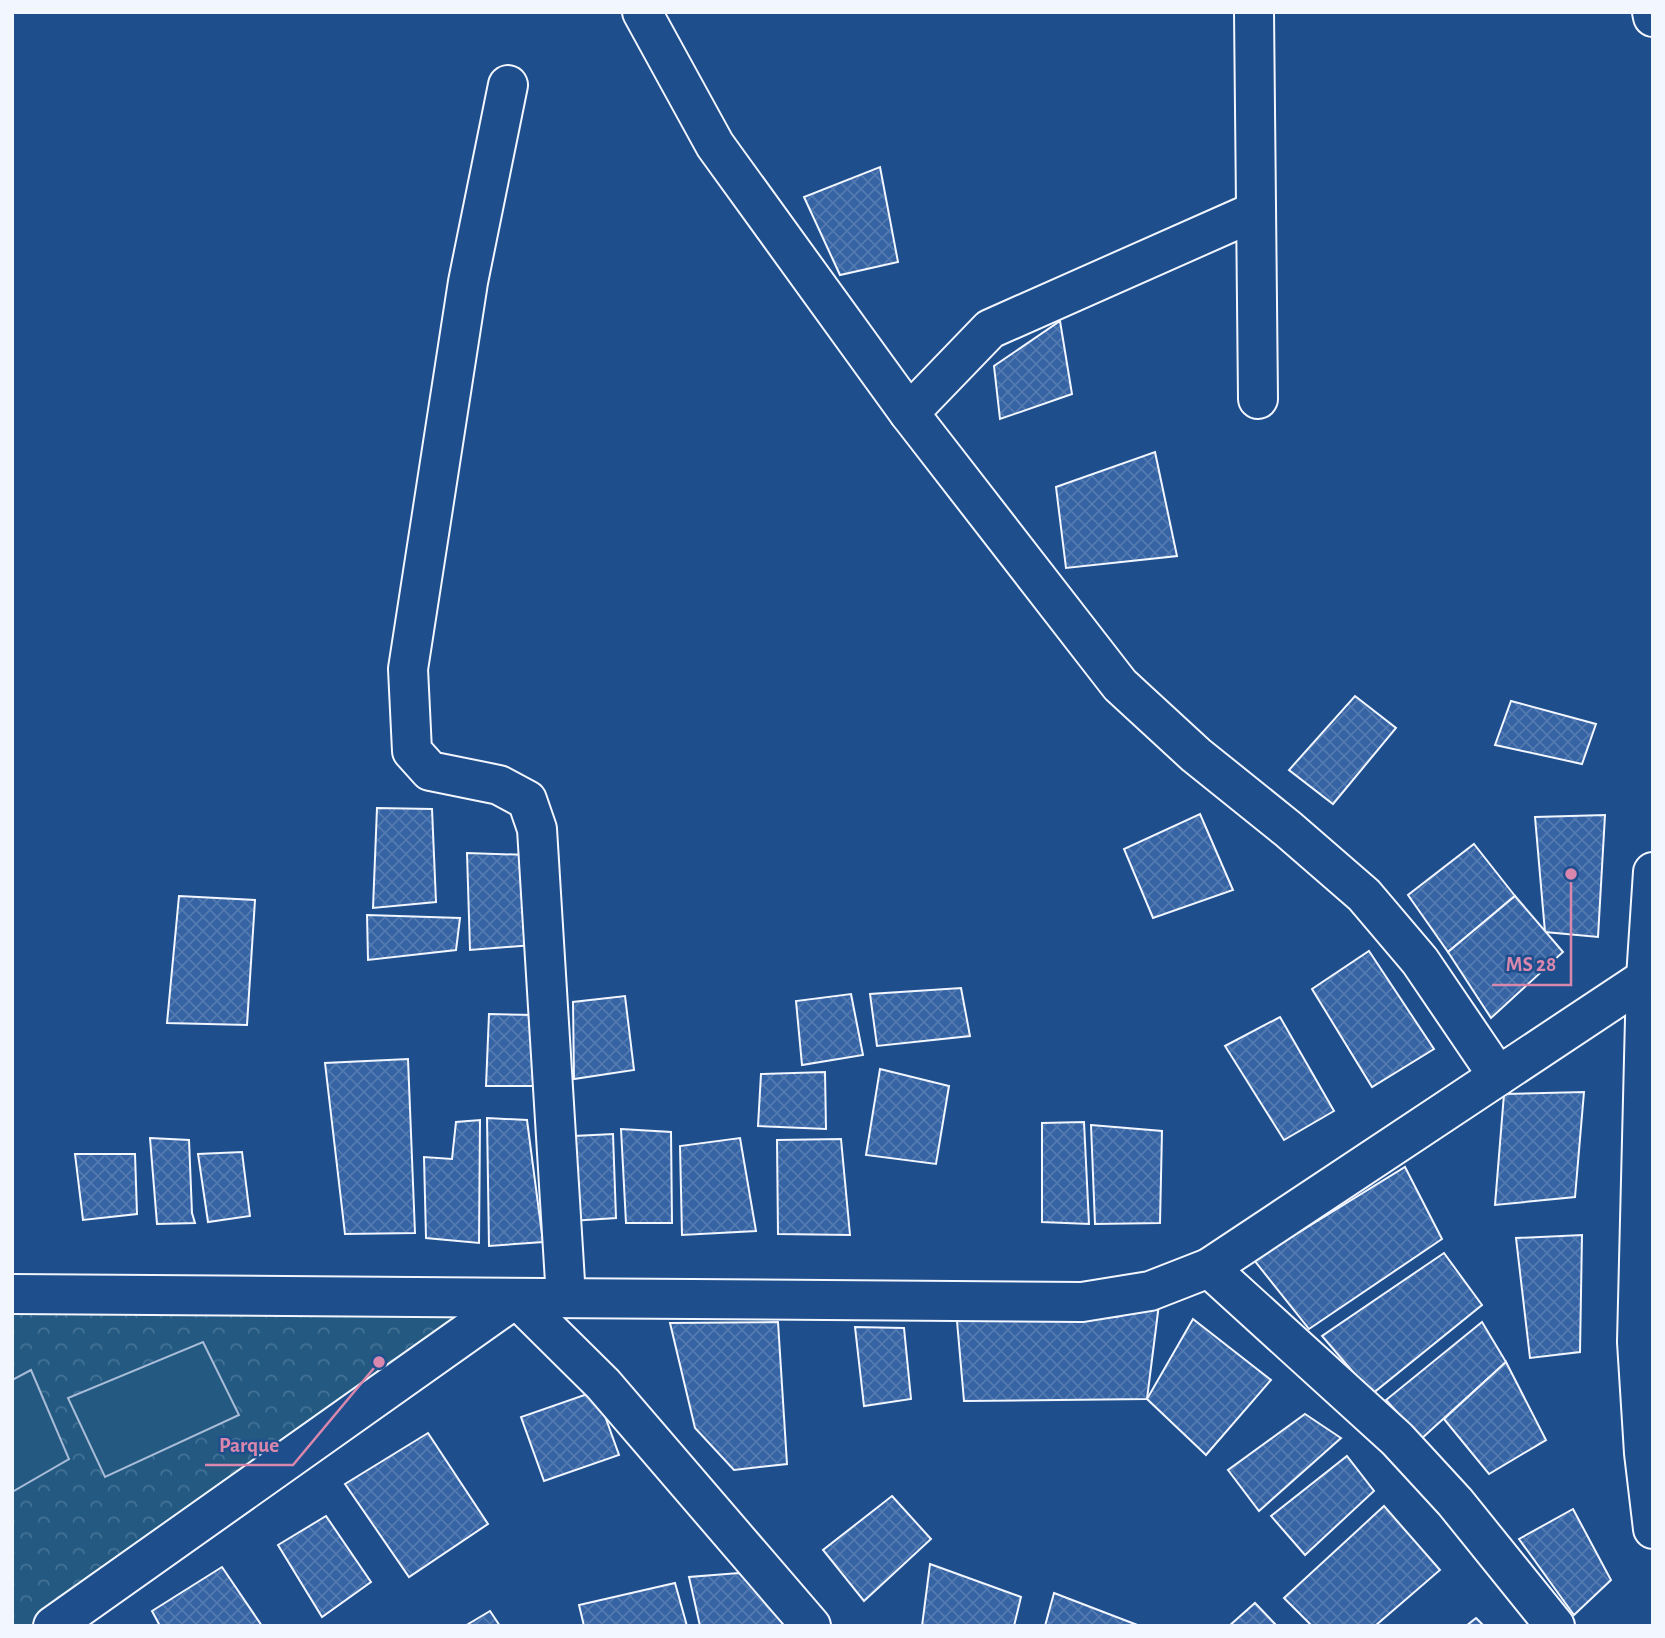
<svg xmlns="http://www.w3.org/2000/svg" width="1665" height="1638" font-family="'Alegreya Sans',sans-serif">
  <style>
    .forest { fill: url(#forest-crowns); stroke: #a8bbd7; stroke-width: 2 }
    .pitch { fill: #245a82; stroke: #a8bbd7; stroke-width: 2 }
    .building { fill: url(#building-cross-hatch); stroke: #f2f6ff; stroke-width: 2 }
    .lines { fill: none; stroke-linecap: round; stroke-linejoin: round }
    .minor-casing { stroke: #f2f6ff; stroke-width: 42 }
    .minor { stroke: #1f4e8c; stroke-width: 38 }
    .leader { fill: none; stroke: #da87ad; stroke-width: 2.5 }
    .callout-dot { fill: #da87ad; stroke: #1f4e8c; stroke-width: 2.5 }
    .callout-label { font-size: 21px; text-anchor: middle; font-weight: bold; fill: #da87ad; stroke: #1f4e8c; stroke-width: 5; stroke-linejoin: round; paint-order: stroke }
  </style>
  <defs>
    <pattern id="forest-crowns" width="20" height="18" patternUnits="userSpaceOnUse" patternTransform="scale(1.75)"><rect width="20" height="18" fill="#245a82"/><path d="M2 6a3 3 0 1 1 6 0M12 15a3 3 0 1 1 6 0" fill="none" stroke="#447295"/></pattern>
    <pattern id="building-cross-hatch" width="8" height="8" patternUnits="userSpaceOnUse" patternTransform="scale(1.75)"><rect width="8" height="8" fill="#3563a3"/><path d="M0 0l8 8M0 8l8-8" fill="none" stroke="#537ab1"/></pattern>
  </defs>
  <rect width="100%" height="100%" fill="#1f4e8c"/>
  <path class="forest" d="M340 1309 472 1317 34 1626H12V1311Z"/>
  <g class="pitch">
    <path d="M203 1342 239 1415 105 1477 68 1398Z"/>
    <path d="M31 1370 69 1459 12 1492V1380Z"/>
  </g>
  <g class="building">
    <path d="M880 167 898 262 840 275 804 197Z"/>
    <path d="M1060 321 1072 394 1000 419 994 366Z"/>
    <path d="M1155 452 1177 556 1066 568 1056 487Z"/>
    <path d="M1355 696 1396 728 1333 804 1289 770Z"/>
    <path d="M1511 701 1596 724 1582 764 1495 745Z"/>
    <path d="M377 808 432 809 436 902 373 908Z"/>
    <path d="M1200 814 1233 890 1153 918 1124 849Z"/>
    <path d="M1605 815 1598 937 1545 932 1535 817Z"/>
    <path d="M1474 844 1515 896 1448 952 1408 895Z"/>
    <path d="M467 853 528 855 533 945 470 950Z"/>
    <path d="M179 896 255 900 247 1025 167 1023Z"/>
    <path d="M1515 896 1563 952 1491 1018 1448 952Z"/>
    <path d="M367 915 460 918 456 950 368 960Z"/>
    <path d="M1369 951 1434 1049 1372 1087 1312 989Z"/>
    <path d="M961 988 970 1036 877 1046 870 994Z"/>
    <path d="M851 994 863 1055 802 1065 796 1001Z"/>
    <path d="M625 996 634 1070 574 1079 573 1002Z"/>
    <path d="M489 1014 534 1015 535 1086H486Z"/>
    <path d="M1280 1017 1334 1111 1284 1140 1225 1046Z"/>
    <path d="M408 1059 415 1233 345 1234 325 1063Z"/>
    <path d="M880 1069 949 1086 936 1164 866 1155Z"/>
    <path d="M825 1072 826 1129 758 1126 761 1074Z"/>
    <path d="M1584 1092 1575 1197 1495 1205 1504 1094Z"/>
    <path d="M487 1118 527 1120 543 1242 489 1246Z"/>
    <path d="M480 1120 479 1243 426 1238 424 1157 452 1159 456 1122Z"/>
    <path d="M1084 1122 1089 1224 1042 1222V1123Z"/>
    <path d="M1091 1125 1162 1131 1160 1223 1095 1224Z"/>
    <path d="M621 1129 671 1132 672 1223H626Z"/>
    <path d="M613 1134 616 1218 571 1221 574 1136Z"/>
    <path d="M150 1138 189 1140 192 1213 195 1223 157 1224Z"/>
    <path d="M740 1138 756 1231 682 1235 680 1146Z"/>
    <path d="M841 1139 850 1235 778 1234 777 1140Z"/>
    <path d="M242 1152 250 1216 208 1222 198 1154Z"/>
    <path d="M75 1154H135L137 1214 83 1220Z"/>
    <path d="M1405 1167 1442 1239 1309 1329 1254 1260Z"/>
    <path d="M1582 1235 1580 1352 1530 1358 1516 1238Z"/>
    <path d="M1444 1253 1482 1305 1372 1394 1322 1336Z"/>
    <path d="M1159 1304 1147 1399 964 1401 957 1321 1116 1317Z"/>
    <path d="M1193 1319 1271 1380 1206 1455 1147 1399Z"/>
    <path d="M778 1322 787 1464 734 1470 695 1428 670 1323Z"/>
    <path d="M1482 1322 1506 1362 1421 1439 1386 1400Z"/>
    <path d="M855 1327 904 1328 911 1399 864 1406Z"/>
    <path d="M1506 1362 1546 1440 1489 1474 1444 1419Z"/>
    <path d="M596 1391 619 1455 544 1481 521 1417Z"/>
    <path d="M1305 1414 1341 1438 1259 1511 1228 1470Z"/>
    <path d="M428 1433 488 1524 409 1577 345 1484Z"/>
    <path d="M1347 1456 1374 1491 1305 1555 1271 1516Z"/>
    <path d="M892 1496 931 1539 864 1601 823 1550Z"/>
    <path d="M1384 1506 1440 1570 1375 1626H1312L1284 1598Z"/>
    <path d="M1573 1509 1611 1580 1574 1615 1519 1539Z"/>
    <path d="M326 1516 371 1582 322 1617 278 1545Z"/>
    <path d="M930 1564 1021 1597 1014 1626H922Z"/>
    <path d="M222 1567 262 1626H160L152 1611Z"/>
    <path d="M739 1573 784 1618 785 1626H700L689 1577Z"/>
    <path d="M675 1583 687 1626H584L579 1605Z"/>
    <path d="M1054 1593 1140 1626H1045Z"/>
    <path d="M1255 1603 1277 1626H1229Z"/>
    <path d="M490 1611 500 1626H465Z"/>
    <path d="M1476 1618 1484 1626H1466Z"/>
  </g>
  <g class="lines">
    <defs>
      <g id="minor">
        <path d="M642 12 715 145 909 413 1120 685 1196 755 1288 829 1364 895 1420 961 1498 1076"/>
        <path d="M1254 12 1258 399"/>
        <path d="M1652 12 1653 17"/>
        <path d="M508 85 468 282 408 669 412 751 430 771 499 785 527 800 537 829 566 1298"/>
        <path d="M909 413 990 329 1256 211"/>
        <path d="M1653 872 1646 978 1637 1342 1644 1453 1653 1529"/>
        <path d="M1209 1268 1397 1439 1455 1502 1555 1626"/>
        <path d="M12 1294 1082 1302 1150 1291 1209 1268 1646 978"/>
        <path d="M516 1298 603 1384 811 1626"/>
        <path d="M53 1626 516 1298"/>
      </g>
    </defs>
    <use href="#minor" class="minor-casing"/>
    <use href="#minor" class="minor"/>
  </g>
  <path class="leader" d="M1571 874L1571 985H1492M379 1362L293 1465H205"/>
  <g class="callout-dot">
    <circle cx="1571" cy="874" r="7"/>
    <circle cx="379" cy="1362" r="7"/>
  </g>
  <g class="callout-label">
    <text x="1531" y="971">MS 28</text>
    <text x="249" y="1452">Parque</text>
  </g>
  <rect width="1665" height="1638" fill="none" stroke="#f2f6ff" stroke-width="28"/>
</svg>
